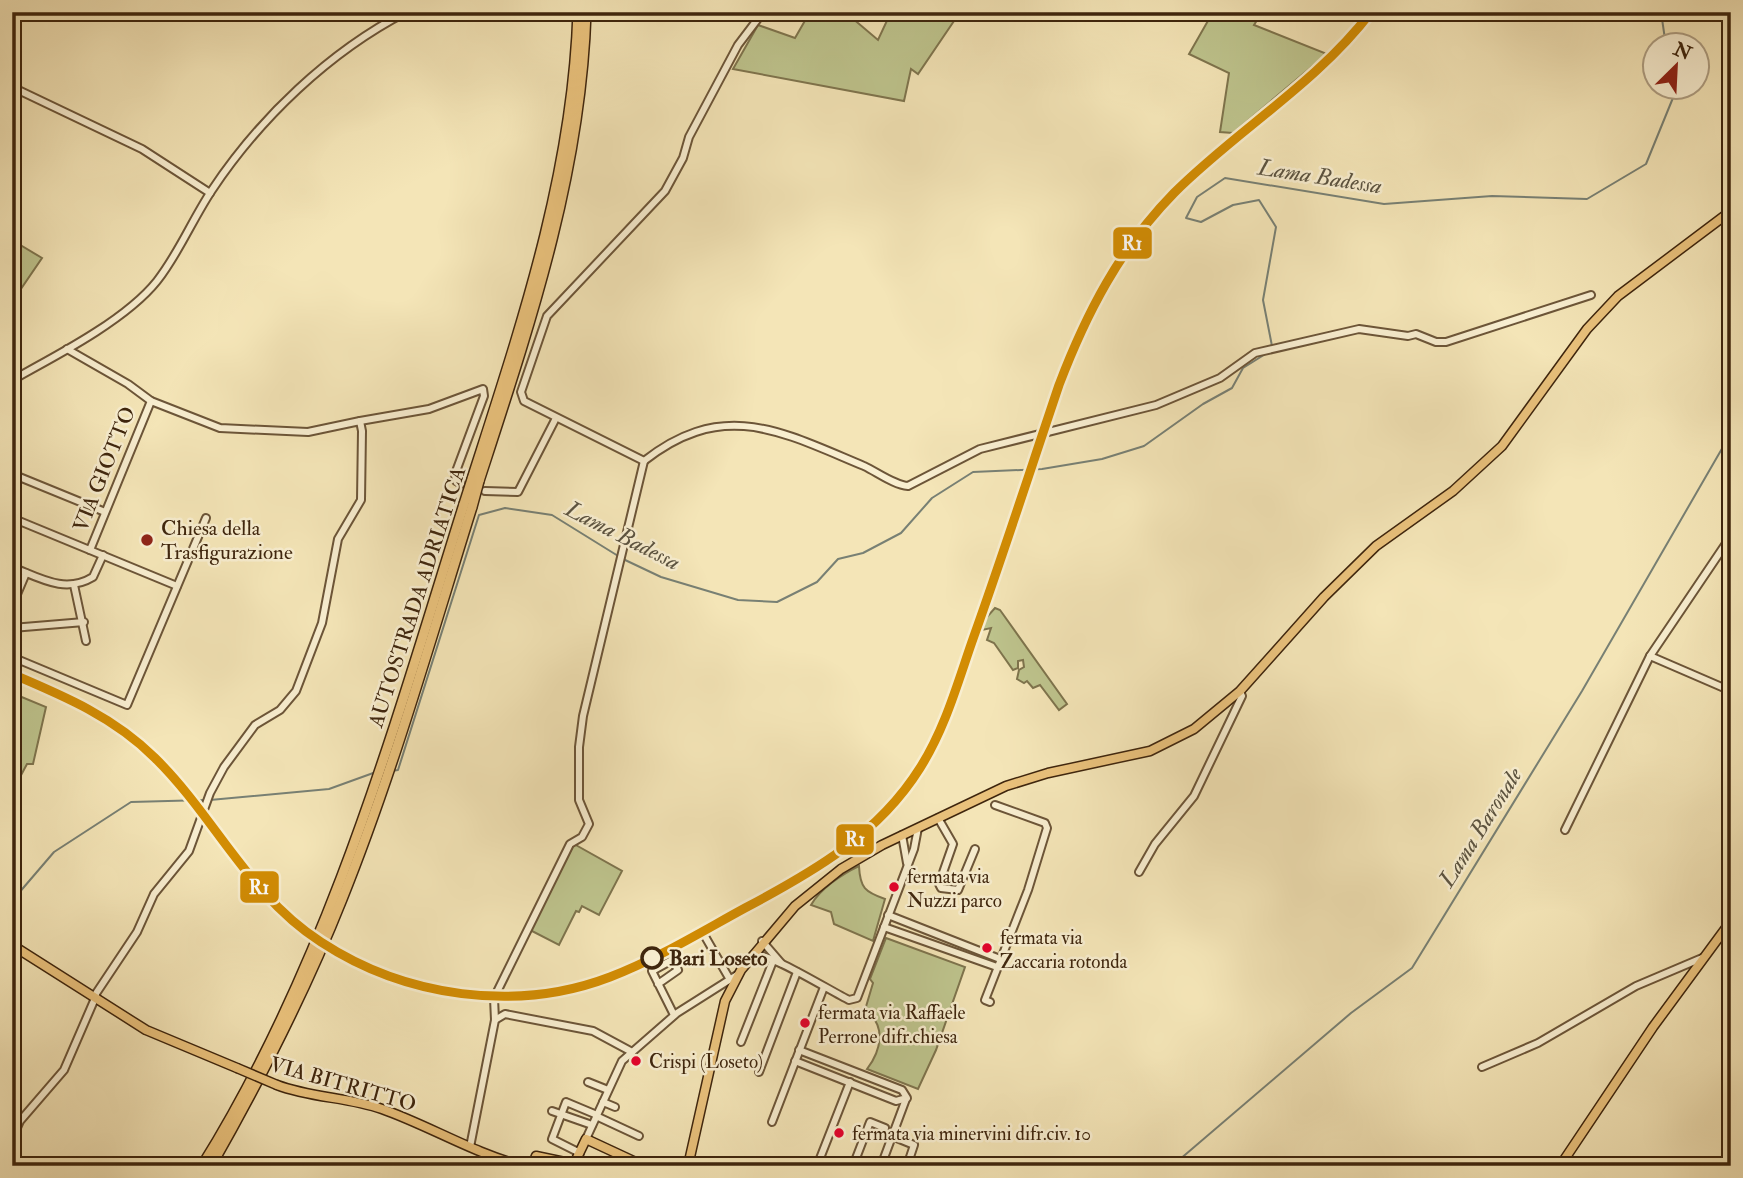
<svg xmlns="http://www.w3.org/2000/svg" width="1743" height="1178" font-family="'IM FELL Double Pica',serif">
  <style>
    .green { fill: #bec48d; stroke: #7e744d; stroke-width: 2 }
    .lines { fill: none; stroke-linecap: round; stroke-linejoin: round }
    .stream { stroke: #788074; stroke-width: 2 }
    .minor-casing { stroke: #6c5538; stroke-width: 10 }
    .major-casing { stroke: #3e250d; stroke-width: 11 }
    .highway-casing { stroke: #3e250d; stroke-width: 12 }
    .minor { stroke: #f8eed0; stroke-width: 6 }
    .major { stroke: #eac27c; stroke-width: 8 }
    .highway { stroke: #eac27c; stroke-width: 9 }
    .major-bridge-casing { stroke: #3e250d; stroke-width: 11; stroke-linecap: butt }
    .highway-bridge-casing { stroke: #3e250d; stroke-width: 12; stroke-linecap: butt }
    .major-bridge { stroke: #eac27c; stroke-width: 8 }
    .highway-bridge { stroke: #eac27c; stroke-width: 9 }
    .rail-1-casing { stroke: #f8eed0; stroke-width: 14 }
    .rail-1 { stroke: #d28c03; stroke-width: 9 }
    .poi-dot { fill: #8f2418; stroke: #f8eed0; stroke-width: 2.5 }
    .bus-dot { fill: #e4002b; stroke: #f8eed0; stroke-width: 2.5 }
    .stop-dot { fill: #f8eed0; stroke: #3e250d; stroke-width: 3.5 }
    .labels { text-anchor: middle; stroke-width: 5; stroke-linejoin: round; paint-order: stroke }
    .bus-label { font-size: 19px; fill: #3e250d; stroke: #f8eed0; text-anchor: start }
    .street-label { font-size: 21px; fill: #3e250d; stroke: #f8eed0 }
    .poi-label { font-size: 21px; fill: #3e250d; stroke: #f8eed0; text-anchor: start }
    .stop-label { font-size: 21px; font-weight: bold; fill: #3e250d; stroke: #f8eed0; text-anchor: start }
    .water-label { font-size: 23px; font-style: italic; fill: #5b5340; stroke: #f8eed0 }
    .line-badge { stroke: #f8eed0; stroke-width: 2.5 }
    .badge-label { font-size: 19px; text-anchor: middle; font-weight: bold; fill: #fff }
  </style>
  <rect width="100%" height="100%" fill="#f4e5b7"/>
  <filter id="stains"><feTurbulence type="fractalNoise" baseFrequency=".00286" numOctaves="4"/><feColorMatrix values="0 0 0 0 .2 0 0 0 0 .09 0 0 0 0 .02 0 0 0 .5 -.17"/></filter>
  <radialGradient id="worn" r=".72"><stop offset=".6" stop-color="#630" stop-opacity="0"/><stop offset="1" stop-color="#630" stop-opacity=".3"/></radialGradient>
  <g class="green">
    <path d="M810 12H845L878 40 891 12H948L956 18 918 74 911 69 904 101 733 69 758 25 795 38Z"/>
    <path d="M1213 12H1262L1254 25 1327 54 1233 133 1220 132 1229 73 1189 54Z"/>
    <path d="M12 240 42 258 12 302Z"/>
    <path d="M995 608 1000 610 1067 704 1059 710 1040 685 1033 688 1027 681 1024 683 1017 679 1019 670 1024 667 1023 660 1018 661V668L1013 670 994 643 987 640 991 628 982 630 986 618Z"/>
    <path d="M12 693 46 707 33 764H27L12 792Z"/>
    <path d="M574 844 622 871 599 915 582 906 579 912 576 911 559 945 530 930Z"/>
    <path d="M859 866C860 888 865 892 885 899L873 941 834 924 831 912 811 905C820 889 842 874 859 866Z"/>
    <path d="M886 938 965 967 936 1050 918 1089 867 1069C881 1051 887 1025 865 1010L873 983 870 979Z"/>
  </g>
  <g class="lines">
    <g class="stream">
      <path d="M1661 12 1666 46"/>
      <path d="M1272 346 1263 300 1276 227 1259 200 1233 205 1201 222 1186 218 1197 197 1225 178 1384 204 1492 196 1587 199 1646 164 1677 88"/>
      <path d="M392 771 398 770 479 515 505 508 552 515 623 559 661 577 738 600 777 602 817 582 838 559 863 553 901 533 932 498 973 472 1042 469 1102 459 1144 446 1203 404 1232 388 1243 368 1267 353"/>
      <path d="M210 800 329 789 376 772"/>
      <path d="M12 901 54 852 131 802 205 800"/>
      <path d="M1172 1166 1351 1013 1412 968 1582 691 1731 433"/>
    </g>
    <defs>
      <g id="minor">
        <path d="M12 87 142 149 210 193"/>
        <path d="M67 349 128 384 151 401 220 428 308 432 360 421 362 431 361 500 338 539 322 623 296 691 280 710 255 725 224 767 210 793 189 851 154 894 137 932 95 995"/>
        <path d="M12 380C56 356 126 320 157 281 179 253 192 220 212 190 260 118 329 52 406 12"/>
        <path d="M360 421 429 409 483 389 484 396 455 474 456 481 461 484"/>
        <path d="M644 461C724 398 782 432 864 466 877 472 894 485 908 486L980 449 1156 405 1220 378 1255 353 1359 329 1408 336 1416 334 1436 342H1446L1591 295"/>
        <path d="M644 461 524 401 521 392 547 316 665 191 683 158 689 137 738 45 763 12"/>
        <path d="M12 474 105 512"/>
        <path d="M485 491 518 492 556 418"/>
        <path d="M12 518 177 586"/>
        <path d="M90 550 151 401"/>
        <path d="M12 567C40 578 65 594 93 577L103 555"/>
        <path d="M74 585 86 641"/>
        <path d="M12 606 26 573"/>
        <path d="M12 628 84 622"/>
        <path d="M1650 656 1731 691"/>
        <path d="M12 657 127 705 206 518"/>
        <path d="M938 818 953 844 939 884 941 888 958 890 975 849"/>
        <path d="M1565 830 1650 656 1731 536"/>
        <path d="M902 835 907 863"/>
        <path d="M1139 872 1155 844 1194 796 1242 696 1240 691"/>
        <path d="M888 915 1000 959"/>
        <path d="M884 927 997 967"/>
        <path d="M703 933 729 978"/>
        <path d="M762 941 781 963"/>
        <path d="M753 955C767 951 832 992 849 1000L857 998 914 849 918 828"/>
        <path d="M658 984 678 970 672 960 652 971 674 1015"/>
        <path d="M990 1002 985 1000 1028 890 1047 828 1045 823 995 805"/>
        <path d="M495 1020 505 1014 593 1031 632 1052"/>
        <path d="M741 1042 773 961"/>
        <path d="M795 1061 896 1101 907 1098 902 1090 799 1050"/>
        <path d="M1482 1067 1538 1043 1636 986 1702 958"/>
        <path d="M759 1072 797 972"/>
        <path d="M588 1082 608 1090"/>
        <path d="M603 1102 615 1107"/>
        <path d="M552 1111 592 1125"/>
        <path d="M596 1116 639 1136"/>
        <path d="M772 1122 824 987"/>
        <path d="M892 1136 914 1145 907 1166"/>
        <path d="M12 1139 20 1121 64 1070 96 996"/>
        <path d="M586 1139 622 1061 677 1013 737 975"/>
        <path d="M470 1147 495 1020 494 998 570 844 582 837 589 824 579 800V747L583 716 644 461"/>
        <path d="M580 1153 552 1139 566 1102 597 1115"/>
        <path d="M817 1166 850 1082"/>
        <path d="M853 1166 870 1122 885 1128 884 1132 892 1135"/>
        <path d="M881 1166 906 1099"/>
      </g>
      <g id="major">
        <path d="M12 945 146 1030 237 1068"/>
        <path d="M277 1085C311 1098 348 1097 382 1109 430 1126 473 1153 523 1166"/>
        <path d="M532 1166 536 1156 574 1164 586 1139 644 1166"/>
        <path d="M688 1166 725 1001 741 970 795 906 841 869 882 845 1006 786 1048 773 1150 751 1194 729 1240 691 1324 597 1376 546 1453 491 1502 446 1587 329 1618 296 1731 211"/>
        <path d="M1560 1166 1653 1027 1731 921"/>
      </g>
      <g id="highway">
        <path d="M472 479C521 326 573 174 578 12"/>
        <path d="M479 481C529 327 581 175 586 12"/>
        <path d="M202 1166C329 962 393 731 464 504"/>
        <path d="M211 1166C260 1080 305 992 342 899 393 772 431 638 472 507"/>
      </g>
    </defs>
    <use href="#minor" class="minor-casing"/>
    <use href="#major" class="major-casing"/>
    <use href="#highway" class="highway-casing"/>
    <use href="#minor" class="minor"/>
    <use href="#major" class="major"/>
    <use href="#highway" class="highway"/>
    <defs>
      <path id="major-bridge" d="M237 1068 277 1085"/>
      <g id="highway-bridge">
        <path d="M464 504 472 479"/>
        <path d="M472 507 479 481"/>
      </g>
    </defs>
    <use href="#major-bridge" class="major-bridge-casing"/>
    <use href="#highway-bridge" class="highway-bridge-casing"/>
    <use href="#major-bridge" class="major-bridge"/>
    <use href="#highway-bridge" class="highway-bridge"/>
    <defs>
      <path id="rail-1" d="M12 674C64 696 114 717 155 758 215 817 248 895 321 942 405 997 516 1013 610 977 657 959 701 932 745 908 813 872 878 835 920 768 946 727 958 681 974 636 1004 552 1031 468 1059 385 1086 314 1120 248 1174 193 1237 130 1316 84 1371 12"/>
    </defs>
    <use href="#rail-1" class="rail-1-casing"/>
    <use href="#rail-1" class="rail-1"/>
  </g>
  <circle class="poi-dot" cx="147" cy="540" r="7"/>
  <g class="bus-dot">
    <circle cx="894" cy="887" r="6"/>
    <circle cx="987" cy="948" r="6"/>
    <circle cx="805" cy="1023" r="6"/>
    <circle cx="636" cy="1061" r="6"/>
    <circle cx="839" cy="1133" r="6"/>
  </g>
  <circle class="stop-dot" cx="652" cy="958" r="10"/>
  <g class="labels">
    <g class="bus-label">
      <text x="907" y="883">fermata via<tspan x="907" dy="24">Nuzzi parco</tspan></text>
      <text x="1000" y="944">fermata via<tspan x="1000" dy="24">Zaccaria rotonda</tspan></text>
      <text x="818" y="1019">fermata via Raffaele<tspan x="818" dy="24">Perrone difr.chiesa</tspan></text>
      <text x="649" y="1068">Crispi (Loseto)</text>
      <text x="852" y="1140">fermata via minervini difr.civ. 10</text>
    </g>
    <g class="street-label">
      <text transform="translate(104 469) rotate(-68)" y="7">VIA GIOTTO</text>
      <text transform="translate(417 597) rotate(-72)" y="7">AUTOSTRADA ADRIATICA</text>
      <text transform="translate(343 1084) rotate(16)" y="7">VIA BITRITTO</text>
    </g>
    <g class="poi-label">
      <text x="161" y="535">Chiesa della<tspan x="161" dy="24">Trasfigurazione</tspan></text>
    </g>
    <g class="stop-label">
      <text x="669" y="965">Bari Loseto</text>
    </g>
    <g class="water-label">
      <text transform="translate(1320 176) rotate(9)" y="8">Lama Badessa</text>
      <text transform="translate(623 535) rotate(27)" y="8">Lama Badessa</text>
      <text transform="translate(1480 827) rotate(-58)" y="8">Lama Baronale</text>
    </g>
  </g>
  <g class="line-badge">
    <rect x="1112" y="226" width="41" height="34" rx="7" fill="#d28c03"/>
    <rect x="835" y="823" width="40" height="33" rx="7" fill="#d28c03"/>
    <rect x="239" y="870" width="41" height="34" rx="7" fill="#d28c03"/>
  </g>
  <g class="badge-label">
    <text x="1132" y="250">R1</text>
    <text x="855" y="846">R1</text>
    <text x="259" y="894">R1</text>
  </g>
  <rect width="1743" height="1178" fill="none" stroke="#f4e5b7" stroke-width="42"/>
  <rect x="14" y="14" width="1715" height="1150" fill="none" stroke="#3e250d" stroke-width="3.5"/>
  <rect x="21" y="21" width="1701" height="1136" fill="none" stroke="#3e250d" stroke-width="2"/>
  <g transform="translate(1676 66) rotate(24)"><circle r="33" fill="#f8eed0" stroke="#ae9e82" stroke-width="2"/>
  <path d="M0-5L12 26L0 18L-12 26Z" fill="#8f2418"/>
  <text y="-10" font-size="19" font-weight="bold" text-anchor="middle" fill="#3e250d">N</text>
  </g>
  <rect width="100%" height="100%" filter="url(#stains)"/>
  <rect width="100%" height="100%" fill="url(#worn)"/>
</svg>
